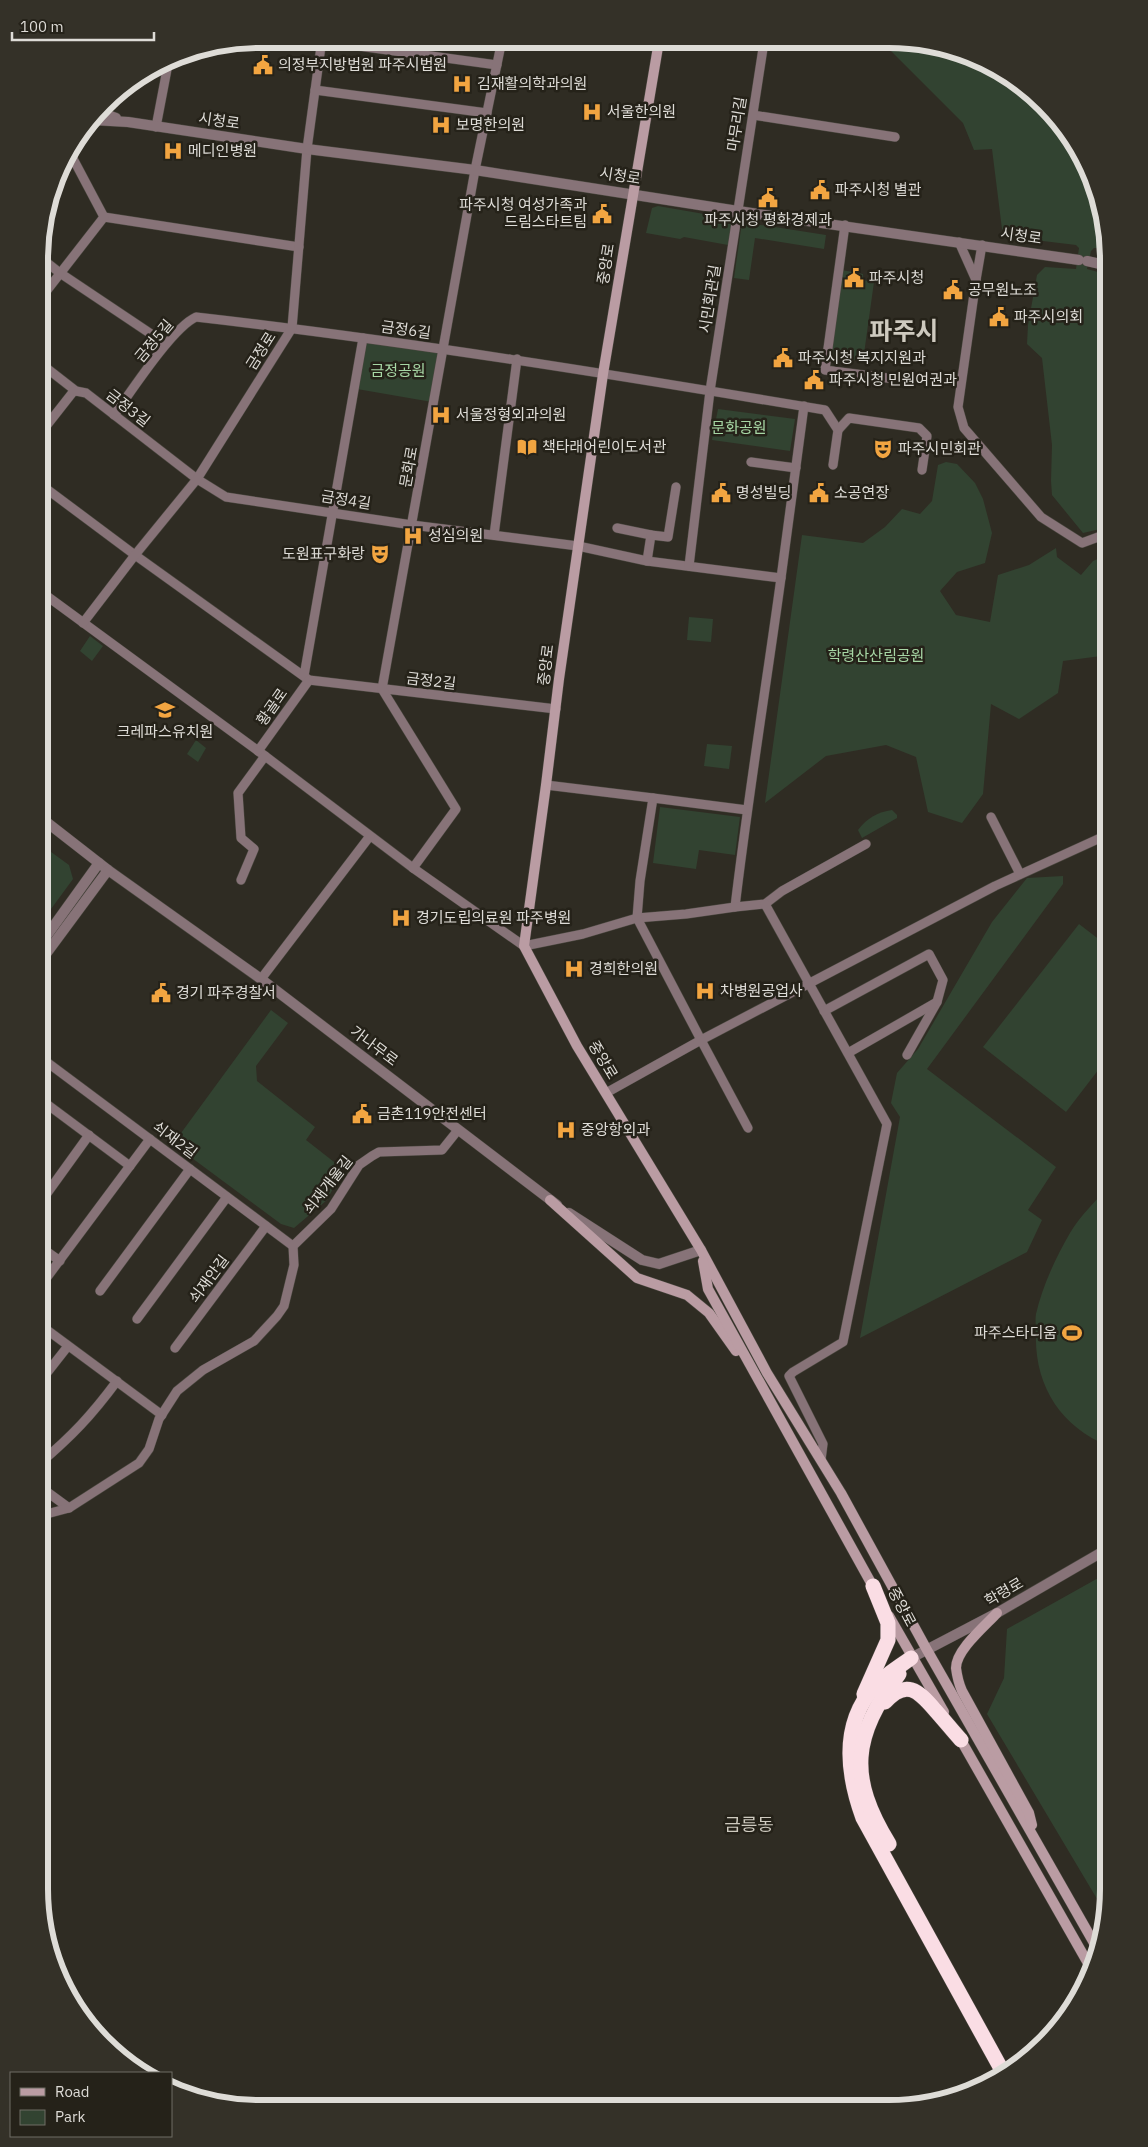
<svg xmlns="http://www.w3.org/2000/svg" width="1148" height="2147" font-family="'IBM Plex Sans','Noto Sans KR',sans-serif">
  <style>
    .green { fill: #324331 }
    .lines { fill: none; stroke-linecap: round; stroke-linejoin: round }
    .minor-casing { stroke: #4b4840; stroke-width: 10 }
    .tertiary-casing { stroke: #4b4840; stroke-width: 11 }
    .secondary-casing { stroke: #4b4840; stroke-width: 11 }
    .motorway-casing { stroke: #4b4840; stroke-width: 16 }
    .minor { stroke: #877378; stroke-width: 9 }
    .tertiary { stroke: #877378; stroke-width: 10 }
    .secondary { stroke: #ba9ca3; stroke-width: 10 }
    .motorway { stroke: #fadde4; stroke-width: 15 }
    .labels { text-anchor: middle; stroke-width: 5; stroke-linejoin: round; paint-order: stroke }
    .poi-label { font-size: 15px; fill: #dedcd7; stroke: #252219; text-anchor: start }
    .street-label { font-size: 15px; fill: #dedcd7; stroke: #252219 }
    .park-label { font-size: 15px; fill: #a7d7a5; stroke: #252219 }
    .quarter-label { font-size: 18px; fill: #cecabf; stroke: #252219 }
    .town-label { font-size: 25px; font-weight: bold; fill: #cecabf; stroke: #252219 }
    .rim { fill: none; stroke: #dedcd7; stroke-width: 6 }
  </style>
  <rect width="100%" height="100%" fill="#2f2c23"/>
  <g class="green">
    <path d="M883 43H932L987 61 1034 93 1072 136 1098 187 1108 248H1094L1091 251 1087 269 1109 275V527L1083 533 1052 495 1051 481 1052 445 1042 358 1027 344 1028 325 1037 275 1045 267 1076 269 1079 248 1076 245 1009 237 1002 229 992 149 974 150 963 123Z"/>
    <path d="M658 206 733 219 728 245 684 237 680 239 646 233 652 208Z"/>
    <path d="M742 222 826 235 824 249 755 238 749 280 734 278Z"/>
    <path d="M842 270 863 274V280L874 282 863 361 834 357 831 351Z"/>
    <path d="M365 341 440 353 432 402 357 389Z"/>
    <path d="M718 409 795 419 790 451 712 440Z"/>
    <path d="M946 462 957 464 975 483 983 499 992 533 985 563 957 572 940 591 956 615 990 622 998 575 1029 565 1056 548 1057 557 1081 575 1093 561 1109 554V655L1063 661 1058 693 1019 719 991 704 983 794 962 823 928 812 916 757 886 745 826 756 765 803 802 535 863 543 885 527 902 509 920 514 932 501 938 465Z"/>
    <path d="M689 617 713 619 711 642 687 640Z"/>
    <path d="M90 636 103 646 92 661 80 651Z"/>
    <path d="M196 740 206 748 198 762 187 754Z"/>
    <path d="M707 744 732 746 729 769 704 766Z"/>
    <path d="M660 807 740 817 735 855 699 850 696 869 653 863Z"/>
    <path d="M892 810 897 815V818L862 838 858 830C867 818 878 812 892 810Z"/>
    <path d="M40 844 69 865 73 879 40 924V894L45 886 40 869Z"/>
    <path d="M1063 876V884L927 1069 1056 1167 1028 1210 1042 1220 1027 1252 860 1338 900 1117 891 1103 897 1073 918 1049 992 922 1027 878Z"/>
    <path d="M1079 924 1109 947V1056L1066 1112 983 1047Z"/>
    <path d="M271 1010 288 1023 256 1066 257 1081 315 1127 306 1140 343 1169 327 1200 294 1228 281 1224 173 1144Z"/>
    <path d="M1109 1186V1446C1060 1427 1034 1384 1036 1333 1036 1327 1035 1320 1036 1314 1042 1287 1056 1257 1070 1233 1080 1216 1096 1201 1109 1186Z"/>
    <path d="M1109 1572V1904L1106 1914 987 1714 1004 1678 1007 1629Z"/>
  </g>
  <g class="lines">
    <defs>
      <g id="minor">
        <path d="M322 41 497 65"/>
        <path d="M315 90 487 113"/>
        <path d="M753 115 895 137"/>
        <path d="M156 127 169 59"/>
        <path d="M104 217 299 247"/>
        <path d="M845 225 825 370 895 379"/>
        <path d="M959 242 976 280 982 245"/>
        <path d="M41 258 60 273 166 344"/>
        <path d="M976 280 958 407 964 428 1041 517 1082 543 1109 533"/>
        <path d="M41 298 104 217 69 151"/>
        <path d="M40 363 76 391 86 393 197 479 226 497 412 525 578 546 647 561 781 578C766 687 748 797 735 907"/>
        <path d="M114 415C131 392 172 328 196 317 407 341 616 375 825 410L838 430 833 465"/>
        <path d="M838 430 849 418 919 428 927 436 922 470"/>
        <path d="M40 434 73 392 76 391"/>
        <path d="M751 462 796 468"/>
        <path d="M40 484 135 555 309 680 556 709"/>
        <path d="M617 528 651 535 647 561"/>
        <path d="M494 535 517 359"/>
        <path d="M651 535 668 537 676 487"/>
        <path d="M689 566 710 391 764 42"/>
        <path d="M781 578 804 406"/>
        <path d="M40 591 265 756 413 868 524 946 583 934 637 918 686 914 735 907 765 904 782 891 866 844"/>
        <path d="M83 623 135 555 197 479 292 328 307 149 322 39"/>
        <path d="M304 676 363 338"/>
        <path d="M258 751 309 680"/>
        <path d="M546 785 653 798 640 881 637 918 701 1040 995 886 1109 834"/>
        <path d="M653 798 747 810"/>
        <path d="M991 817 1020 874"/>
        <path d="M413 868 456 809 382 689 475 170 502 40"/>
        <path d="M241 880 254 849 241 838 238 793 265 756"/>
        <path d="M765 904 887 1124 843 1342 793 1372 789 1376 823 1444 821 1460"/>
        <path d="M261 979 370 836"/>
        <path d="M824 1011 929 954 943 980 937 1002 907 1055"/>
        <path d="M848 1053 937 1002"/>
        <path d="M40 1057 293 1246"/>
        <path d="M606 1093 701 1040 748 1128"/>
        <path d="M40 1099 130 1166"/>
        <path d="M40 1115 47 1105"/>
        <path d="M40 1203 89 1135"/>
        <path d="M39 1246 60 1261"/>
        <path d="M39 1288 150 1139"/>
        <path d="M100 1291 190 1169"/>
        <path d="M137 1319 227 1197"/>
        <path d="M39 1324 162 1415"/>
        <path d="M175 1348 266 1226"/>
        <path d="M39 1383 68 1346"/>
        <path d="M39 1464C72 1436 91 1416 117 1381"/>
        <path d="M39 1486 69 1508"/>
        <path d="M39 1516 69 1508 139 1463 149 1449 159 1419 177 1391 203 1370 254 1341 277 1316 284 1306 294 1265 293 1246 331 1209 359 1165 372 1156 379 1152 442 1150 458 1130"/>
      </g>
      <g id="tertiary">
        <path d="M99 112 116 118"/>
        <path d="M93 120 128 122 307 149 475 170 738 211 1079 260"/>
        <path d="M1087 261 1109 266"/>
        <path d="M40 817 108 870 261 979 557 1205"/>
        <path d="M40 945 99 863"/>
        <path d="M40 962 108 870"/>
        <path d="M569 1213 642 1260 659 1264 701 1250"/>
        <path d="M911 1658 997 1613 1109 1548"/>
      </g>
      <g id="secondary">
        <path d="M659 41 603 374 559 679 546 785 524 946 577 1046 701 1250 767 1373 841 1493 927 1650 1098 1950"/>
        <path d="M550 1200 637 1278 687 1295 709 1313 736 1351"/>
        <path d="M703 1261 708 1289 875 1590"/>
        <path d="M997 1613C985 1626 956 1650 956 1668 957 1676 959 1684 962 1691L1029 1813 1032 1825"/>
        <path d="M889 1616 944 1712"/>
        <path d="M958 1735 1093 1972"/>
      </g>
      <g id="motorway">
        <path d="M911 1658C899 1667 885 1675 875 1686 840 1724 847 1774 863 1818L1004 2074"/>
        <path d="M864 1694 888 1640V1623L873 1586"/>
        <path d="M885 1702C906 1679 918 1690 935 1710 944 1720 952 1730 961 1740"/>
        <path d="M889 1844C848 1777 852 1736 899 1674"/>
      </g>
    </defs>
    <use href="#minor" class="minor-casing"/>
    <use href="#tertiary" class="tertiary-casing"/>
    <use href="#secondary" class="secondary-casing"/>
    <use href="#motorway" class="motorway-casing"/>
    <use href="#minor" class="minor"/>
    <use href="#tertiary" class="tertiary"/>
    <use href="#secondary" class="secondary"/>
    <use href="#motorway" class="motorway"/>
  </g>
  <defs>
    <symbol id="civic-bare" viewBox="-9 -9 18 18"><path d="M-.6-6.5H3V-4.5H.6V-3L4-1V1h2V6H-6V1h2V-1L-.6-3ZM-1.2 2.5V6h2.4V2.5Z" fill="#f2a541" stroke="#252219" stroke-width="2.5" paint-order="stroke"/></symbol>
    <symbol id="hospital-bare" viewBox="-9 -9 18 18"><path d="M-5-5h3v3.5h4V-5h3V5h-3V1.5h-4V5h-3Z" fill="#f2a541" stroke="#252219" stroke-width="2.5" paint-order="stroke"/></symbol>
    <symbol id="library-bare" viewBox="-9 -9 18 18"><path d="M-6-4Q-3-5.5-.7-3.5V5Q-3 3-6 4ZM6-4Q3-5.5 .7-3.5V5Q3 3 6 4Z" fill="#f2a541" stroke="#252219" stroke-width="2.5" paint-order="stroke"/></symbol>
    <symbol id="theatre-bare" viewBox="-9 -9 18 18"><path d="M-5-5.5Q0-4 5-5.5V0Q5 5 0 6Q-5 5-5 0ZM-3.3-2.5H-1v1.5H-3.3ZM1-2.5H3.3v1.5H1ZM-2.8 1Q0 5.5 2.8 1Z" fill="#f2a541" stroke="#252219" stroke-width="2.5" paint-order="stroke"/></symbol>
    <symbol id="school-bare" viewBox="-9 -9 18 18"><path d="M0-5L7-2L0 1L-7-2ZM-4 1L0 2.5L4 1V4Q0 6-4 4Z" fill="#f2a541" stroke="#252219" stroke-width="2.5" paint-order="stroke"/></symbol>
    <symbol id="stadium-bare" viewBox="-9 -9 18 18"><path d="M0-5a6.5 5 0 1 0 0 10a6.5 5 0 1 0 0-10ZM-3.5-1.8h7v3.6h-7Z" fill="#f2a541" stroke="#252219" stroke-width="2.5" paint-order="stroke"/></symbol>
  </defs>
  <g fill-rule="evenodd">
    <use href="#civic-bare" x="249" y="51" width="28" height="28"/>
    <use href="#hospital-bare" x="448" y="70" width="28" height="28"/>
    <use href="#hospital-bare" x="578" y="98" width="28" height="28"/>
    <use href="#hospital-bare" x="427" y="111" width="28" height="28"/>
    <use href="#hospital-bare" x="159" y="137" width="28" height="28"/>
    <use href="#civic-bare" x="806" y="176" width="28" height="28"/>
    <use href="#civic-bare" x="754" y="184" width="28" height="28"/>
    <use href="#civic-bare" x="588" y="200" width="28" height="28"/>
    <use href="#civic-bare" x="840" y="264" width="28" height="28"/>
    <use href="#civic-bare" x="939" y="276" width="28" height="28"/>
    <use href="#civic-bare" x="985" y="303" width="28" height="28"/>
    <use href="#civic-bare" x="769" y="344" width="28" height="28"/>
    <use href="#civic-bare" x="800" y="366" width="28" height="28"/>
    <use href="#hospital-bare" x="427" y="401" width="28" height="28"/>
    <use href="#library-bare" x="513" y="433" width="28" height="28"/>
    <use href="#theatre-bare" x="869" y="435" width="28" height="28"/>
    <use href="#civic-bare" x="707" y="479" width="28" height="28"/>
    <use href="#civic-bare" x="805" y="479" width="28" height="28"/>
    <use href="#hospital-bare" x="399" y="522" width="28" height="28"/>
    <use href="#theatre-bare" x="366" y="540" width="28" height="28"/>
    <use href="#school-bare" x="151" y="696" width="28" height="28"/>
    <use href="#hospital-bare" x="387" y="904" width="28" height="28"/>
    <use href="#hospital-bare" x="560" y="955" width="28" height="28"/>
    <use href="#hospital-bare" x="691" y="977" width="28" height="28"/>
    <use href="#civic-bare" x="147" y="979" width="28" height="28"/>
    <use href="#civic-bare" x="348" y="1100" width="28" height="28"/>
    <use href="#hospital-bare" x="552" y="1116" width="28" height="28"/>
    <use href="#stadium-bare" x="1058" y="1319" width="28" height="28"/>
  </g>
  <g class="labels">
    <g class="poi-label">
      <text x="278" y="70">의정부지방법원 파주시법원</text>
      <text x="477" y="89">김재활의학과의원</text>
      <text x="607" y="117">서울한의원</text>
      <text x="456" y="130">보명한의원</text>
      <text x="188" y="156">메디인병원</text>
      <text x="835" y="195">파주시청 별관</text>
      <text x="587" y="210" text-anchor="end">파주시청 여성가족과<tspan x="587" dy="17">드림스타트팀</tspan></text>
      <text x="768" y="225" text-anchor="middle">파주시청 평화경제과</text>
      <text x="869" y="283">파주시청</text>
      <text x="968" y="295">공무원노조</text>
      <text x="1014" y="322">파주시의회</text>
      <text x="798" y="363">파주시청 복지지원과</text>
      <text x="829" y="385">파주시청 민원여권과</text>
      <text x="456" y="420">서울정형외과의원</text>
      <text x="542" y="452">책타래어린이도서관</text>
      <text x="898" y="454">파주시민회관</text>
      <text x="736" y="498">명성빌딩</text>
      <text x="834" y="498">소공연장</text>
      <text x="428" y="541">성심의원</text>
      <text x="365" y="559" text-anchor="end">도원표구화랑</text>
      <text x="165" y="737" text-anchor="middle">크레파스유치원</text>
      <text x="416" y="923">경기도립의료원 파주병원</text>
      <text x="589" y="974">경희한의원</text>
      <text x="720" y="996">차병원공업사</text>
      <text x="176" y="998">경기 파주경찰서</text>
      <text x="377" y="1119">금촌119안전센터</text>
      <text x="581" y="1135">중앙항외과</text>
      <text x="1057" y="1338" text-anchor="end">파주스타디움</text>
    </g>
    <g class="street-label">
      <text transform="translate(219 121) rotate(8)" y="5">시청로</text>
      <text transform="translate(737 124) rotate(-81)" y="5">마무리길</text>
      <text transform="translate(620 176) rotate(9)" y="5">시청로</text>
      <text transform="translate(1021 236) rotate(8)" y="5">시청로</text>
      <text transform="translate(606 264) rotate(-81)" y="5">중앙로</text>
      <text transform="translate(710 299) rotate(-81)" y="5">시민회관길</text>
      <text transform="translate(406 330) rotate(8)" y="5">금정6길</text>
      <text transform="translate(154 341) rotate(-50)" y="5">금정5길</text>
      <text transform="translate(261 351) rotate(-58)" y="5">금정로</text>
      <text transform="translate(128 408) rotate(38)" y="5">금정3길</text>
      <text transform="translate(409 467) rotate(-80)" y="5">문화로</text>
      <text transform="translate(346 500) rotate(9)" y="5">금정4길</text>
      <text transform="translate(546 665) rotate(-83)" y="5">중앙로</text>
      <text transform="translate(431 681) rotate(7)" y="5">금정2길</text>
      <text transform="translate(272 707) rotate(-55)" y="5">황골로</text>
      <text transform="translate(374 1046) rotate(37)" y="5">가나무로</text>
      <text transform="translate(603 1060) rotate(59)" y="5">중앙로</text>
      <text transform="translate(175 1140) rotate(37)" y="5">쇠재2길</text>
      <text transform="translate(328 1185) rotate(-52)" y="5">쇠재개울길</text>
      <text transform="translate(209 1279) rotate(-53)" y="5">쇠재안길</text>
      <text transform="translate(1004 1592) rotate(-30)" y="5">학령로</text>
      <text transform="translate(902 1607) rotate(62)" y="5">중앙로</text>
    </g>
    <g class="park-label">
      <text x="398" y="376">금정공원</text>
      <text x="739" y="433">문화공원</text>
      <text x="876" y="661">학령산산림공원</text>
    </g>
    <g class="quarter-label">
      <text x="749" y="1831">금릉동</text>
    </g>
    <g class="town-label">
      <text x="904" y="340">파주시</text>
    </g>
  </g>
  <path d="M0 0H1148V2147H0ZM259 48H889A211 211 0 0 1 1100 259V1889A211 211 0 0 1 889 2100H259A211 211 0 0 1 48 1889V259A211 211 0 0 1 259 48Z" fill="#343128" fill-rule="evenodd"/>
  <path class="rim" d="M259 48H889A211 211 0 0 1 1100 259V1889A211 211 0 0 1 889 2100H259A211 211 0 0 1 48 1889V259A211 211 0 0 1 259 48Z"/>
  <rect x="10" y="2072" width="162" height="65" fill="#252219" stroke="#6f6c65"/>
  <rect x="20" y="2088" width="25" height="8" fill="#ba9ca3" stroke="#6f6c65"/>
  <text x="55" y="2097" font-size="15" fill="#dedcd7">Road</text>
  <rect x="20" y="2110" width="25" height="15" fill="#324331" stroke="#6f6c65"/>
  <text x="55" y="2122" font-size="15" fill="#dedcd7">Park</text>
  <path d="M12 32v8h142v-8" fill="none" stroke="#dedcd7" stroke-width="2.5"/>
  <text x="20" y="32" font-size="15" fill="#dedcd7" stroke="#252219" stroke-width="4" paint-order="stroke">100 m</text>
</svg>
